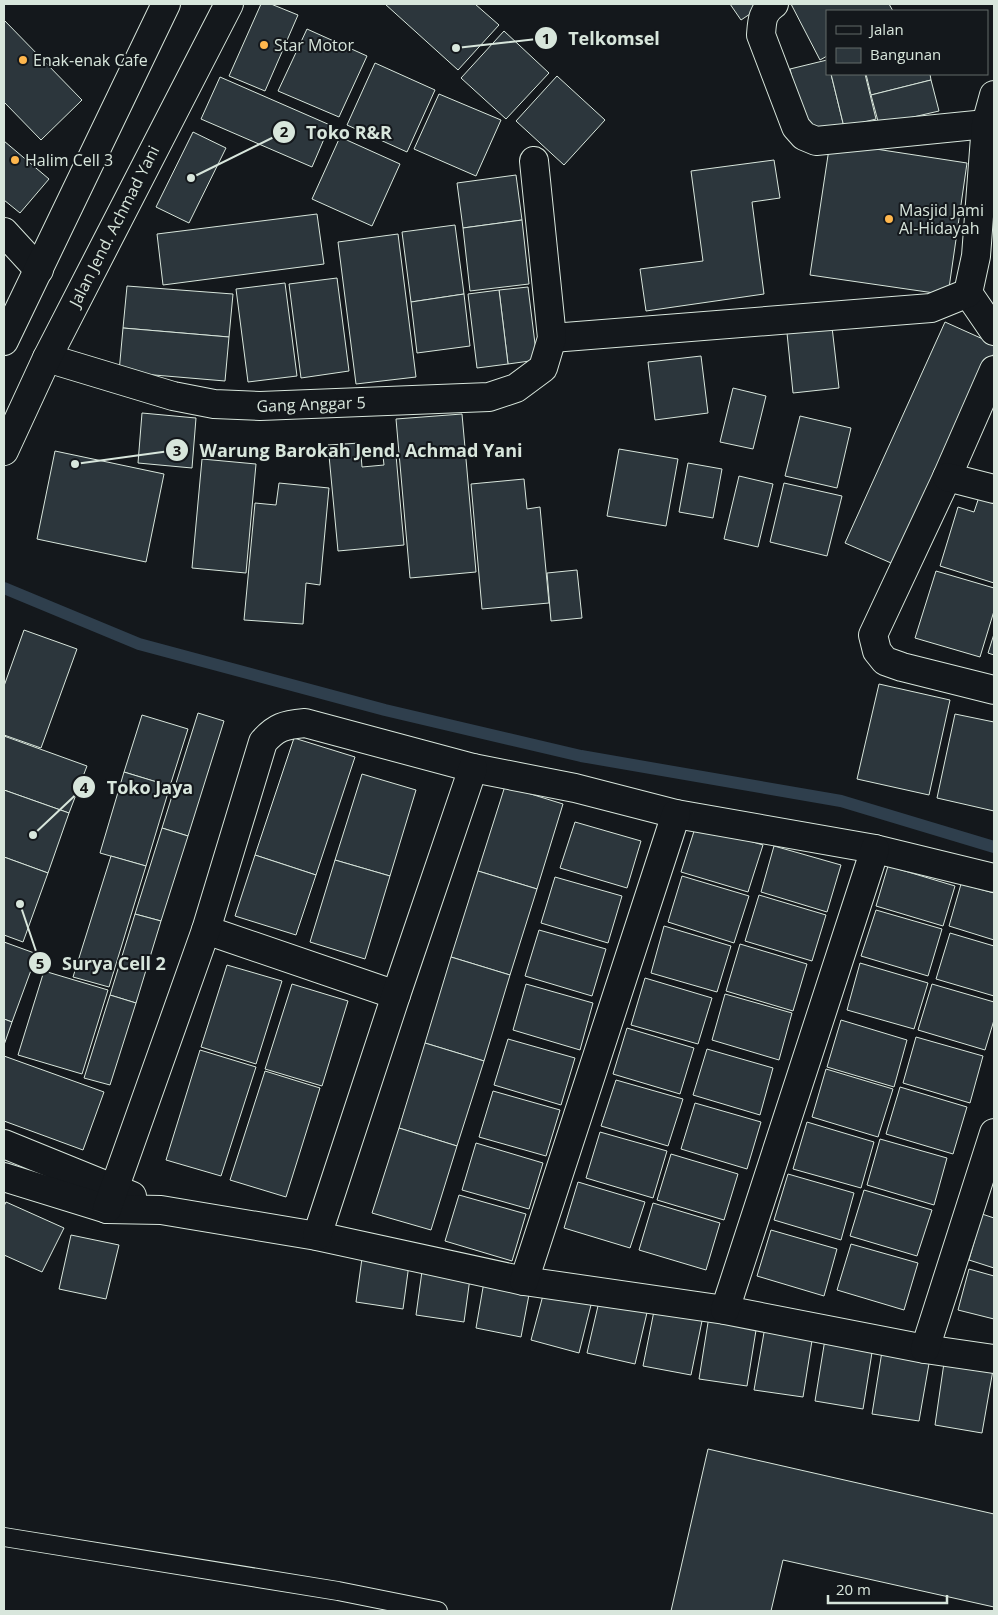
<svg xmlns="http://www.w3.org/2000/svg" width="998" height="1615" font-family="'Open Sans',sans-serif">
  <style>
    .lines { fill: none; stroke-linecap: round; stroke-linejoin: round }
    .stream { stroke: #2f3f4d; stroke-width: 12 }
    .building { fill: #2c363c; stroke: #d8e6dc }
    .service-casing { stroke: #d8e6dc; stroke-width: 20 }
    .minor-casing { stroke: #d8e6dc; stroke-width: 30 }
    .tertiary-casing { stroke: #d8e6dc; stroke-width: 30 }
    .service { stroke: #14181c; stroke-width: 18 }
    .minor { stroke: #14181c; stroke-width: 28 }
    .tertiary { stroke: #14181c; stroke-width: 28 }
    .poi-dot { fill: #ffb74d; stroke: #14181c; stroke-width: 2 }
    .labels { text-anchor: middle; stroke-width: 4; stroke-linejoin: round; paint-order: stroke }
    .poi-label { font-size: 16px; fill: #d8e6dc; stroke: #14181c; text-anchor: start }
    .street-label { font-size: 16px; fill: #d8e6dc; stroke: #14181c }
    .leader { fill: none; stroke: #d8e6dc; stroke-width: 2 }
    .callout-dot { fill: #d8e6dc; stroke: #14181c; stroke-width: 2 }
    .mark-label { font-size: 15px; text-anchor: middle; font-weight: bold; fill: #111 }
    .callout-label { font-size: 18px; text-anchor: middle; font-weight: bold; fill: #d8e6dc; stroke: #14181c; stroke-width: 4; stroke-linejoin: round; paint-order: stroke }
  </style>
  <rect width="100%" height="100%" fill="#14181c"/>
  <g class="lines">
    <path class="stream" d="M4 588 139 644 385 710 581 756 841 801 994 847"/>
  </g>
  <g class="building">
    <path d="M261 4H271L298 15 265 91 229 76Z"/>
    <path d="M385 4H475L499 25 458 70Z"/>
    <path d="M730 4H765L741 20Z"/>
    <path d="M791 4H889L893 11H827V56L820 60Z"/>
    <path d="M4 20 82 100 41 140 4 102Z"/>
    <path d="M307 29 367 56 339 117 278 91Z"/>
    <path d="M504 31 549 73 506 119 461 78Z"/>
    <path d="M827 60V74H831L844 127 806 135 790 69Z"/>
    <path d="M375 63 435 90 407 152 347 125Z"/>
    <path d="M831 74H865L876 119 844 127Z"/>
    <path d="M866 74H930L931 80 871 95Z"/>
    <path d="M557 76 605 120 564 165 516 121Z"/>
    <path d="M220 77 330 125 312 167 201 119Z"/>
    <path d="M931 80 939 111 879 125 871 95Z"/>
    <path d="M439 94 501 120 476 176 414 149Z"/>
    <path d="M193 132 226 148 189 223 156 207Z"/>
    <path d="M340 137 400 164 372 226 312 199Z"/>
    <path d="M4 141 49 179 20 213 4 200Z"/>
    <path d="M830 142 967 163 948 295 810 275Z"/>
    <path d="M774 160 780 198 752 202 764 294 646 311 640 269 703 261 691 171Z"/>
    <path d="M516 175 522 220 463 228 457 183Z"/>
    <path d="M317 214 324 264 163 285 157 234Z"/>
    <path d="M522 220 529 284 470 291 463 228Z"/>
    <path d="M455 225 464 294 411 302 402 232Z"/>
    <path d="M398 234 416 377 356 384 338 242Z"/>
    <path d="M337 278 349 371 301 378 289 284Z"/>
    <path d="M285 283 297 376 248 382 236 289Z"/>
    <path d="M127 286 233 294 229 337 123 328Z"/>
    <path d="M528 287 537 360 508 364 499 290Z"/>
    <path d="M499 290 508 364 477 368 468 294Z"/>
    <path d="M464 294 470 346 417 353 411 302Z"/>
    <path d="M945 322 994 344V353L898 566 845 543Z"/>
    <path d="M832 327 839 388 793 393 787 333Z"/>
    <path d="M123 328 229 337 225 381 119 372Z"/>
    <path d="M701 356 708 413 655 420 648 362Z"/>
    <path d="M733 388 766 396 753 449 720 442Z"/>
    <path d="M142 413 196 418 192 468 138 463Z"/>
    <path d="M462 414 476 572 410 578 396 419Z"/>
    <path d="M800 416 851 428 837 488 785 476Z"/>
    <path d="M360 443 362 467 384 465 383 456 396 455 404 545 338 551 328 445Z"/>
    <path d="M619 449 678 459 666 526 607 516Z"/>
    <path d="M55 451 164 474 146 562 37 539Z"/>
    <path d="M202 459 256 464 246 573 192 568Z"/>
    <path d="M688 463 722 469 713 518 679 512Z"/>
    <path d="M739 476 773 484 758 547 724 539Z"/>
    <path d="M524 479 527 509 540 507 549 603 482 609 471 484Z"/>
    <path d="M279 483 329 488 320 585 306 583 303 624 244 620 255 503 276 505Z"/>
    <path d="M784 483 842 496 827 556 770 542Z"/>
    <path d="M979 497 994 502V583L940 566 958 507 974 512Z"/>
    <path d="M577 570 582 618 551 621 547 573Z"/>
    <path d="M936 571 994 588V611L980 657 915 638Z"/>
    <path d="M24 630 77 649 41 748 4 735V686Z"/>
    <path d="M994 634V655L988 653Z"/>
    <path d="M879 684 950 700 929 795 857 779Z"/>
    <path d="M198 713 224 721 188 836 162 828Z"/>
    <path d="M955 714 994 722V811L937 798Z"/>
    <path d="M142 715 188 729 170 786 124 772Z"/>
    <path d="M4 736 87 766 69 813 4 790Z"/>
    <path d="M294 738 355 757 316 875 255 855Z"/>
    <path d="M124 772 170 786 146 866 100 853Z"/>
    <path d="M362 774 416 790 390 876 335 860Z"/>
    <path d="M505 786 563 804 537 889 478 871Z"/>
    <path d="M4 790 69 813 48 873 4 857Z"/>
    <path d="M575 822 641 841 627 888 560 868Z"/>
    <path d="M696 825 763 845 748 892 681 872Z"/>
    <path d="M162 828 188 836 161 921 135 914Z"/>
    <path d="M774 846 841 865 827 912 761 892Z"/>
    <path d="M255 855 316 875 296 935 235 916Z"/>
    <path d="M111 856 146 866 109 987 73 977Z"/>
    <path d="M4 857 48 873 23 942 4 935Z"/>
    <path d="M335 860 390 876 365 959 310 942Z"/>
    <path d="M888 866 955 886 943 926 876 906Z"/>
    <path d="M478 871 537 889 510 975 451 957Z"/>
    <path d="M682 876 749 896 734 943 668 922Z"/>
    <path d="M555 877 622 896 608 943 541 923Z"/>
    <path d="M961 884 994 893V940L949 926Z"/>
    <path d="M759 895 826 915 812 961 745 941Z"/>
    <path d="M876 910 942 929 928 976 861 956Z"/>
    <path d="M135 914 161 921 136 1003 110 995Z"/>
    <path d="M664 926 731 946 717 992 651 973Z"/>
    <path d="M539 930 606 949 592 996 525 976Z"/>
    <path d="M950 933 994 946V996L936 979Z"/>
    <path d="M4 942 37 954 12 1022 4 1019Z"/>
    <path d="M740 944 807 964 793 1011 726 991Z"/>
    <path d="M451 957 510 975 484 1061 425 1043Z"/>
    <path d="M860 963 928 983 914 1029 847 1010Z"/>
    <path d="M227 965 282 981 256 1064 201 1047Z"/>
    <path d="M44 971 108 990 82 1074 18 1055Z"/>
    <path d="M645 978 712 998 698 1044 631 1025Z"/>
    <path d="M292 984 348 1001 322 1086 265 1069Z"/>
    <path d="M526 984 593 1003 580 1050 513 1030Z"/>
    <path d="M932 984 994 1002V1020L985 1050 918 1030Z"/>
    <path d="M725 994 792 1013 779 1060 712 1040Z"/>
    <path d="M110 995 136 1003 110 1085 84 1078Z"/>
    <path d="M4 1019 12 1022 4 1045Z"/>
    <path d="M841 1020 907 1040 894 1087 827 1067Z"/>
    <path d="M627 1028 694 1048 680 1094 613 1074Z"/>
    <path d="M916 1037 983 1056 970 1103 903 1083Z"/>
    <path d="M508 1039 575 1058 561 1105 494 1085Z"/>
    <path d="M425 1043 484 1061 457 1146 399 1128Z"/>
    <path d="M707 1049 773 1068 760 1115 693 1095Z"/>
    <path d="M200 1050 256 1067 221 1176 166 1160Z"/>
    <path d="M4 1056 104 1092 83 1150 4 1121Z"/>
    <path d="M826 1069 893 1089 878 1137 812 1117Z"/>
    <path d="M265 1071 320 1088 286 1197 230 1180Z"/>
    <path d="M616 1080 683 1099 668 1146 601 1126Z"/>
    <path d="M900 1087 967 1107 953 1154 886 1134Z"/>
    <path d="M493 1091 560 1110 546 1156 479 1137Z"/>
    <path d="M695 1103 761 1122 747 1169 681 1149Z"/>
    <path d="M807 1122 874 1142 861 1188 793 1169Z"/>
    <path d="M399 1128 457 1146 431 1230 372 1213Z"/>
    <path d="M600 1132 667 1151 653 1198 586 1178Z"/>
    <path d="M880 1139 947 1158 934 1205 867 1185Z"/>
    <path d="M476 1143 543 1163 529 1209 462 1190Z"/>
    <path d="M671 1154 738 1174 724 1220 657 1200Z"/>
    <path d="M788 1174 854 1193 841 1240 774 1220Z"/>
    <path d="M578 1182 645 1202 630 1248 564 1228Z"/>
    <path d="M864 1190 932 1210 917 1256 850 1236Z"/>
    <path d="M459 1195 526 1214 512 1261 445 1241Z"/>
    <path d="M6 1202 64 1228 42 1272 4 1255V1206Z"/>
    <path d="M653 1203 720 1223 706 1270 639 1250Z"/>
    <path d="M982 1214 994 1218V1268L969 1260Z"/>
    <path d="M771 1230 837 1249 824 1296 757 1276Z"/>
    <path d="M71 1235 119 1245 106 1299 59 1289Z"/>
    <path d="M851 1244 918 1263 904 1310 837 1290Z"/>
    <path d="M363 1251 410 1257 403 1309 356 1302Z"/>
    <path d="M423 1264 471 1271 464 1322 416 1315Z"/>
    <path d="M969 1269 994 1276V1319L958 1310Z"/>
    <path d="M485 1276 531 1284 521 1337 476 1328Z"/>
    <path d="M546 1284 593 1297 579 1353 531 1340Z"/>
    <path d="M601 1293 649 1304 635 1364 587 1353Z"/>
    <path d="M656 1301 704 1311 691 1375 643 1366Z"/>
    <path d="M710 1310 758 1318 747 1386 699 1379Z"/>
    <path d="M766 1321 814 1328 803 1397 754 1390Z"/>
    <path d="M826 1333 874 1340 863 1409 815 1401Z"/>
    <path d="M883 1345 931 1352 919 1421 872 1414Z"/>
    <path d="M945 1356 994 1364 982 1433 935 1425Z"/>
    <path d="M708 1449 994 1514V1607L783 1560 771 1611H671Z"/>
  </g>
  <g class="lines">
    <defs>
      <path id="service" d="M4 1537 338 1591 438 1611"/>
      <g id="minor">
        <path d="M774 4C762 12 762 21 761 35L796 127 804 136 816 141 986 124"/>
        <path d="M4 232 39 270"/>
        <path d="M968 293 994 331"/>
        <path d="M552 338 931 308 968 293 976 256 986 124 994 95"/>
        <path d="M47 358 173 396 214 404 260 406 489 397 516 388 543 368 552 338 534 161"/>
        <path d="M994 370 947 477 873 635 877 651 885 661 902 667 994 690"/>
        <path d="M947 477 994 489"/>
        <path d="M206 930 396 995"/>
        <path d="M4 1144 132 1196"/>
        <path d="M4 1177 107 1209 161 1210 317 1236 524 1281 725 1310 925 1349 994 1359"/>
        <path d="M107 1209 206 930 263 742C276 727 284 725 305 723L473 768 575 788 676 814 875 849 994 878"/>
        <path d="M317 1236 396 995 473 768"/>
        <path d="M524 1281 676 814"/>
        <path d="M725 1310 875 849"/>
        <path d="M925 1349 994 1133"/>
      </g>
      <g id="tertiary">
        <path d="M4 341 166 4"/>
        <path d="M4 451 47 358 229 4"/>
      </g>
    </defs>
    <use href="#service" class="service-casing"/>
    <use href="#minor" class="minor-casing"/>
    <use href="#tertiary" class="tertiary-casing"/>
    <use href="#service" class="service"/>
    <use href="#minor" class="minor"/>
    <use href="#tertiary" class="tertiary"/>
  </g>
  <g class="poi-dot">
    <circle cx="264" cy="45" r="5"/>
    <circle cx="23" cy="60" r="5"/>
    <circle cx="15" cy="160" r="5"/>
    <circle cx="889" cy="219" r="5"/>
  </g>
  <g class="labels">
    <g class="poi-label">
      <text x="274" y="51">Star Motor</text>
      <text x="33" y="66">Enak-enak Cafe</text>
      <text x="25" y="166">Halim Cell 3</text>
      <text x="899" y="216">Masjid Jami<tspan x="899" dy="18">Al-Hidayah</tspan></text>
    </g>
    <g class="street-label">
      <text transform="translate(114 226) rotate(-63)" y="6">Jalan Jend. Achmad Yani</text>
      <text transform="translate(311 404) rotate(-2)" y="6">Gang Anggar 5</text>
    </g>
  </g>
  <path class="leader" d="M456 48L546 38M191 178L284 132M75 464L177 450M33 835L84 787M20 904L40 963"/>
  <g class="callout-dot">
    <circle cx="456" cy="48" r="5"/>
    <circle cx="191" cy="178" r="5"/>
    <circle cx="75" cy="464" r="5"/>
    <circle cx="33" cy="835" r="5"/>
    <circle cx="20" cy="904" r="5"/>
    <circle cx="546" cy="38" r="12"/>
    <circle cx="284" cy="132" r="12"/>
    <circle cx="177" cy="450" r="12"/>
    <circle cx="84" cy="787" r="12"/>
    <circle cx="40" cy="963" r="12"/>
  </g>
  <g class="mark-label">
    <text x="546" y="44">1</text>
    <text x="284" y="137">2</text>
    <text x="177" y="456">3</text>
    <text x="84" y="793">4</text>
    <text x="40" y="969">5</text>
  </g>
  <g class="callout-label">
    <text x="614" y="45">Telkomsel</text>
    <text x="349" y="139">Toko R&amp;R</text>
    <text x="361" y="457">Warung Barokah Jend. Achmad Yani</text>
    <text x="150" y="794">Toko Jaya</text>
    <text x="114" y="970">Surya Cell 2</text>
  </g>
  <rect width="998" height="1615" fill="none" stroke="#d8e6dc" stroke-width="10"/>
  <rect x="826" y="10" width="162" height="65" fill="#14181c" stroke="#626a69"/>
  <rect x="836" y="26" width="25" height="8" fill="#14181c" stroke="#626a69"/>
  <text x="870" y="35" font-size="15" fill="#d8e6dc">Jalan</text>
  <rect x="836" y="48" width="25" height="15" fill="#2c363c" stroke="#626a69"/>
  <text x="870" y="60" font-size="15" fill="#d8e6dc">Bangunan</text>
  <path d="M828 1595v8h119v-8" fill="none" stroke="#d8e6dc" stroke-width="2.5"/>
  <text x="836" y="1595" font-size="15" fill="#d8e6dc" stroke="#14181c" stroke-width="4" paint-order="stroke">20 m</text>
</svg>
